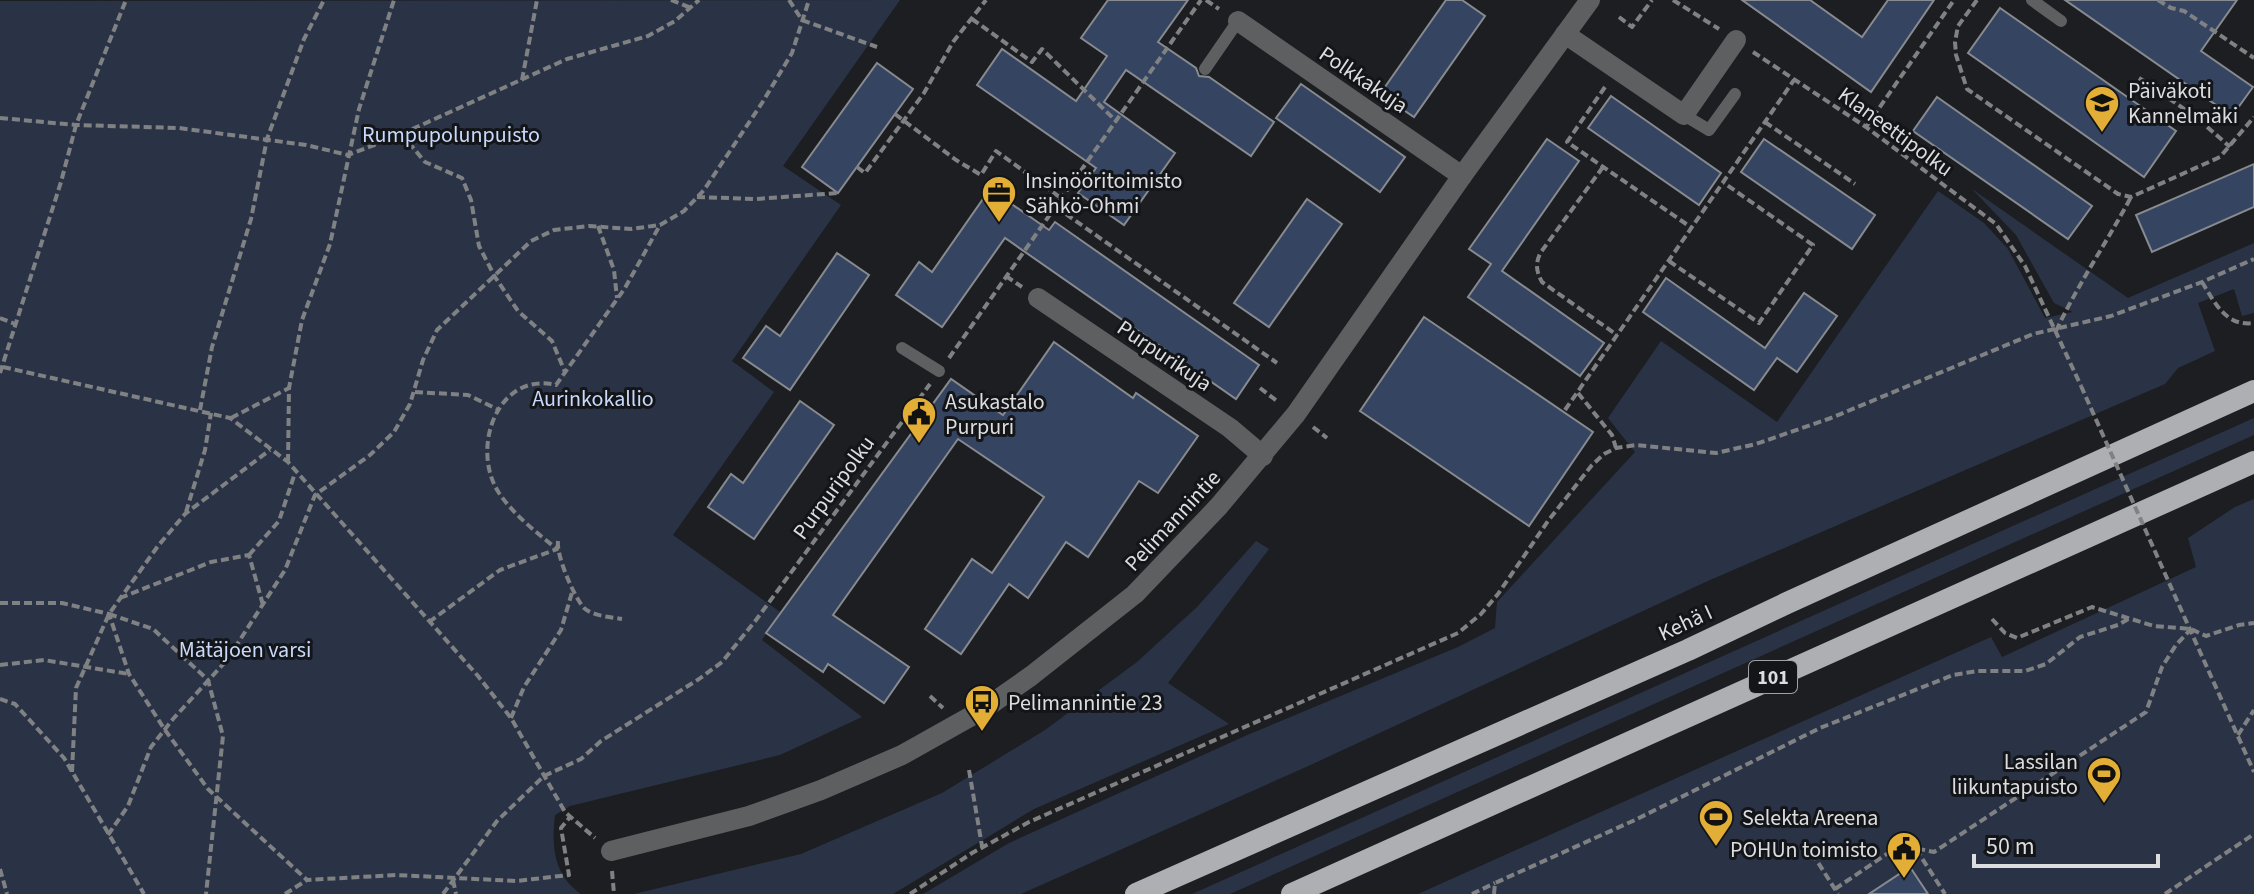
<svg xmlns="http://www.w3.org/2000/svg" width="2254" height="894" font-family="'Source Sans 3',sans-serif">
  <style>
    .green { fill: #2a3346 }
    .building { fill: #354461; stroke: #878a8e; stroke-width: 2 }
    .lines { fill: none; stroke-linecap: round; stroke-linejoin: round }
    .path { stroke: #808183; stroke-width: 4; stroke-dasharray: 8 4; stroke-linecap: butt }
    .service { stroke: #5e5f61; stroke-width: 12 }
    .minor { stroke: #5e5f61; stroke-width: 20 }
    .trunk { stroke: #adafb2; stroke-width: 22 }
    .path-bridge { stroke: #808183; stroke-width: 4; stroke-dasharray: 8 4; stroke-linecap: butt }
    .labels { text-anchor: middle; stroke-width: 6; stroke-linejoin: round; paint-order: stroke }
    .shield { fill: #131518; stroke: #a0a1a3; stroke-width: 2 }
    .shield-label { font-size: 20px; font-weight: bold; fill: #dcdddf }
    .street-label { font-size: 22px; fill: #dcdddf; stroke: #131518 }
    .poi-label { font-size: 22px; fill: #dcdddf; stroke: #131518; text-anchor: start }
    .park-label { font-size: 22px; fill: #c8d9fb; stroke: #131518 }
  </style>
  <rect width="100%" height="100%" fill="#1c1e21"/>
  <g class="green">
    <path d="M900 0 783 166 841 205 732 361 774 392 673 535 780 612 762 640 862 717 780 755 570 806 555 815C551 846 554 876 581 894H0V1Z"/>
    <path d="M1972 189 2128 298 2254 243V313L2242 316 2234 289 2198 303 2215 351 2178 368 2165 384 1710 580 1306 767 1021 894H923L1009 843 1245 736 1458 647 1495 628 1497 602 1635 452 1608 418 1661 341 1777 422 1938 191 1984 223 2008 249 2045 318 2073 312 2054 303 2016 235Z"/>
    <path d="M2254 418V435L1230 894H1192Z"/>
    <path d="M2254 499V894H1418L1991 637 2002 657 2196 567 2188 538 2235 507Z"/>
    <path d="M1256 541 1269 549 1168 683 1229 724 1034 809 893 894H634L801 854 942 793 1045 730 1137 662 1197 607Z"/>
  </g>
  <g class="building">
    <path d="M1108 0H1188L1158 42 1196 68 1199 76 1209 77 1274 122 1251 156 1126 70 1104 102 1175 153 1124 225 1078 193 1096 168 977 85 1002 49 1076 101 1107 56 1081 38Z"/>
    <path d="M1446 0H1462L1485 16 1414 117 1380 94Z"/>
    <path d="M1742 0H1810L1862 37 1888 0H1934L1871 92Z"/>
    <path d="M2065 0H2237L2201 51 2253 87 2232 116Z"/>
    <path d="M2000 8 2176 131 2144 177 1968 53Z"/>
    <path d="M877 63 913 89 838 193 802 167Z"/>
    <path d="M1301 84 1405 157 1380 192 1276 118Z"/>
    <path d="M1611 96 1721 173 1699 205 1588 128Z"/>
    <path d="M1937 97 2092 206 2068 239 1913 131Z"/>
    <path d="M1547 139 1579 161 1502 271 1604 343 1580 376 1468 297 1491 264 1469 249Z"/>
    <path d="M1764 139 1875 215 1852 249 1741 172Z"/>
    <path d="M2254 164V207L2152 252 2136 215Z"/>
    <path d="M990 189 1049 230 1055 222 1259 365 1236 399 1005 238 942 327 896 295 919 262 932 272Z"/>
    <path d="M1307 199 1342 224 1269 327 1234 303Z"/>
    <path d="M837 253 869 275 790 390 743 358 766 326 780 336Z"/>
    <path d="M1666 278 1765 348 1804 293 1837 316 1797 372 1777 358 1754 390 1643 312Z"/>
    <path d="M1424 317 1593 432 1529 526 1360 411Z"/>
    <path d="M1054 342 1133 398 1136 393 1198 436 1158 493 1139 481 1088 557 1066 542 1028 598 1009 584 961 654 925 629 972 559 992 573 1044 497 958 439 833 615 909 667 884 703 828 664 823 672 766 633 951 379 1003 415Z"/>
    <path d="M800 401 834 425 754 539 708 507 731 474 743 483Z"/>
    <path d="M1910 867 1928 894H1869Z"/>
  </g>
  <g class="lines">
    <g class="path">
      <path d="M671 0 691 8"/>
      <path d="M789 0 802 20 877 47"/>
      <path d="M1206 0 1219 9"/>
      <path d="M1673 0 1719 29"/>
      <path d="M1977 0 1958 26 1955 42 1956 55 1967 89 2118 194 2131 197 2220 157 2254 117"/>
      <path d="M2158 0 2171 8 2184 11 2254 58"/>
      <path d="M1619 17 1632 27 1652 0"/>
      <path d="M972 19 1032 62 1042 49 1116 121"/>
      <path d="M1753 52 1866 127 1996 224 2025 266 2081 386"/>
      <path d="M2139 78 2196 117 2230 147"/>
      <path d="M522 80 537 0"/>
      <path d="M1605 87 1567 142 1692 228"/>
      <path d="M895 114 956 160 981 175 996 151 1061 198"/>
      <path d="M0 118 76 125 179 128 306 145 348 155 395 137 567 59 648 36 675 21 699 0"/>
      <path d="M1765 122 1855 184"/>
      <path d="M1866 127 1954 0"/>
      <path d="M401 133 425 162 462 178 471 200 479 246 495 277 518 311 552 341 565 372"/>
      <path d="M857 167 865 173 924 93 953 42 986 0"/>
      <path d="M1603 167 1541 252C1535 263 1536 271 1542 282L1617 335"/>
      <path d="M697 197 756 199 838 193"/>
      <path d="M1056 207 1277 363"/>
      <path d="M598 226 614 270 617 298"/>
      <path d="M1669 261 1759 323 1813 245 1724 183"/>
      <path d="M1006 276 1022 287"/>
      <path d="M2202 282C2215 303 2226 327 2254 323"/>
      <path d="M0 318 15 324"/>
      <path d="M2056 331C2078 284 2107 242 2131 197"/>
      <path d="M949 358 1201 0"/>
      <path d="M3 367 230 418 288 462 478 676 511 718 565 812 595 838"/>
      <path d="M0 373 61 182 76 125 126 0"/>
      <path d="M1260 388 1277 401"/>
      <path d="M415 392 468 395 497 409"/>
      <path d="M1578 393 1612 435 1616 448"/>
      <path d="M200 410 212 347 251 219 267 139 304 39 324 0"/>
      <path d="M1565 410 1794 80"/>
      <path d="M231 418 289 388"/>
      <path d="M1313 427 1327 438"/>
      <path d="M288 462 289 388 302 320 330 244 359 109 394 0"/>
      <path d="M186 512 205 450 211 413"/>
      <path d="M558 541C556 555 574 597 584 608 593 616 610 617 622 619"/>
      <path d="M249 555 279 521 295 473"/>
      <path d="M120 598 211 562 249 555 263 605"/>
      <path d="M0 603H62L109 614 129 674 165 730 208 789 307 880 396 875 516 881 569 875 561 828 570 817"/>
      <path d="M2179 605 2254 772"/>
      <path d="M109 614 153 629 208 680 223 736 206 894"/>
      <path d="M1992 619 2005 633 2017 638 2092 607 2154 626 2191 629 2206 636 2239 625 2254 623"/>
      <path d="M429 622 500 570 557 549C537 533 513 514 499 493 470 449 497 371 556 385L625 288 660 225"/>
      <path d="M0 665 44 660 129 674"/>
      <path d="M930 696 943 708"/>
      <path d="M0 699 15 704 64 758 144 894"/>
      <path d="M511 718 524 687 561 630 573 589"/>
      <path d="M2238 735 2254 710"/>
      <path d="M969 770 982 846"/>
      <path d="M72 772 76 688 109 614 158 546 185 514 270 450"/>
      <path d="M108 835 128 806 151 747 173 719 227 660 285 570 315 495 370 455 394 432 410 404 423 360 437 330 531 241 554 230 589 226 631 229 660 225 684 211 704 190 762 103 792 53 809 0"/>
      <path d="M1916 849 1945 894"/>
      <path d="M1812 853 1838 894"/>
      <path d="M0 869 7 894"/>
      <path d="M612 871 614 894"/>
      <path d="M453 880 456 894"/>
      <path d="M1835 889 1900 845 1934 852 2146 712 2162 667 2176 645 2191 629"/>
      <path d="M285 894 307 880"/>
      <path d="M443 894 497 821 544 776 581 759 601 741 699 679 722 662 756 620 930 384"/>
      <path d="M910 894 972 853 1029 822 1458 633 1481 614 1498 594 1548 521 1592 465 1604 454 1616 448 1636 445 1716 453 1756 444 1831 418 2033 334 2111 316 2202 282 2254 259"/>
      <path d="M1472 894 1495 883"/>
      <path d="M1494 894 1495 883 1635 820 1820 728 1953 675 1978 671H2025L2046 664 2080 637 2118 625 2130 618"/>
      <path d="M2165 894 2254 834"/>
    </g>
    <g class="service">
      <path d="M2032 0 2061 21"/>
      <path d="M1205 69 1238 21"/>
      <path d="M1684 115 1709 130 1735 94"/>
      <path d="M902 348 939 371"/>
    </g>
    <g class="minor">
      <path d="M1238 21 1462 176"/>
      <path d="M1565 34 1684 115 1736 40"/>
      <path d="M1038 298 1230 428 1263 456"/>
      <path d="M611 851 749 816 821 790 902 755 984 709 1031 676 1135 594 1219 506 1296 414 1462 176 1590 0"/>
    </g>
    <g class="trunk">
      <path d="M1136 894 1688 650 1787 603 2254 391"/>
      <path d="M1292 894 2254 462"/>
    </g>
    <path class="path-bridge" d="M2081 386 2179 605"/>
  </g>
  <defs>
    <symbol id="school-pin" viewBox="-11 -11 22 30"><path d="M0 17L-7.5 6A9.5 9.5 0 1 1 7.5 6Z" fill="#e3ae35" stroke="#131518"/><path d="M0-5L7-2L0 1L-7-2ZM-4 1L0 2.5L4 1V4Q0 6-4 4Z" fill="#111"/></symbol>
    <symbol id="office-pin" viewBox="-11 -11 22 30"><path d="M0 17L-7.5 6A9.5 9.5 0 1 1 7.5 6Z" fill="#e3ae35" stroke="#131518"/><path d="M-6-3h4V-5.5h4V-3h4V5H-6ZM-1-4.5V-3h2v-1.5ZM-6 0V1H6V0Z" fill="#111"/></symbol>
    <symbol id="civic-pin" viewBox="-11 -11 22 30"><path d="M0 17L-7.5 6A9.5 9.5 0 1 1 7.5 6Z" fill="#e3ae35" stroke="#131518"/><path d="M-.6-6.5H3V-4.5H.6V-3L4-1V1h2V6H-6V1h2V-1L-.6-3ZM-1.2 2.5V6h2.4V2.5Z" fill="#111"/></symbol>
    <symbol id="bus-pin" viewBox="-11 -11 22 30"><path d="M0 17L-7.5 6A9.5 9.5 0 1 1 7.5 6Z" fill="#e3ae35" stroke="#131518"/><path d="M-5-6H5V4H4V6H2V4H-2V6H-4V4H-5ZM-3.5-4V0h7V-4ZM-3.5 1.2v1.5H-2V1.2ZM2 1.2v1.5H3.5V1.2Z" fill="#111"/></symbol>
    <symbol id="stadium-pin" viewBox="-11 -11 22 30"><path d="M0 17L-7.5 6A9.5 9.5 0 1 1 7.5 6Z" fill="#e3ae35" stroke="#131518"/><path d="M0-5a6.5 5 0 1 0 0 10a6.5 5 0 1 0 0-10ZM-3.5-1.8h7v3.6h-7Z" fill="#111"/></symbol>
  </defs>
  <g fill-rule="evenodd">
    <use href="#school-pin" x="2082" y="83" width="40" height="54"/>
    <use href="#office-pin" x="979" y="173" width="40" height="54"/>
    <use href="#civic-pin" x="899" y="394" width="40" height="54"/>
    <use href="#bus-pin" x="962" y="682" width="40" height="54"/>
    <use href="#stadium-pin" x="2084" y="754" width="40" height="54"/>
    <use href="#stadium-pin" x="1696" y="797" width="40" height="54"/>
    <use href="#civic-pin" x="1884" y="829" width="40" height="54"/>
  </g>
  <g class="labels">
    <rect class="shield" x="1749" y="661" width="48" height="32" rx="6"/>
    <g class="shield-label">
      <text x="1773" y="684">101</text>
    </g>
    <g class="street-label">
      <text transform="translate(1364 79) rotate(34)" y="8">Polkkakuja</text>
      <text transform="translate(1896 131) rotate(36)" y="8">Klaneettipolku</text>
      <text transform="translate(1165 355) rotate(34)" y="8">Purpurikuja</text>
      <text transform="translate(833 487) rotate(-54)" y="8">Purpuripolku</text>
      <text transform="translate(1172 520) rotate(-47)" y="8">Pelimannintie</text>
      <text transform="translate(1685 622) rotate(-25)" y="8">Kehä I</text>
    </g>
    <g class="poi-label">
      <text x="2128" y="98">Päiväkoti<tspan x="2128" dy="25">Kannelmäki</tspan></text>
      <text x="1025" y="188">Insinööritoimisto<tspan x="1025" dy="25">Sähkö-Ohmi</tspan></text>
      <text x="945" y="409">Asukastalo<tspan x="945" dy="25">Purpuri</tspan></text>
      <text x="1008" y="710">Pelimannintie 23</text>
      <text x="2078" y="769" text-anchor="end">Lassilan<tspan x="2078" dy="25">liikuntapuisto</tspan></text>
      <text x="1742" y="825">Selekta Areena</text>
      <text x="1878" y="857" text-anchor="end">POHUn toimisto</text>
    </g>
    <g class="park-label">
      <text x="451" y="142">Rumpupolunpuisto</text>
      <text x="593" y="406">Aurinkokallio</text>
      <text x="245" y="657">Mätäjoen varsi</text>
    </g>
  </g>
  <path d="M1974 854v12h184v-12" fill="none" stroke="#dcdddf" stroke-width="4"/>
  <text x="1986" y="854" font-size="24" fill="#dcdddf" stroke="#131518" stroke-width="6" paint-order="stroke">50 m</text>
</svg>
